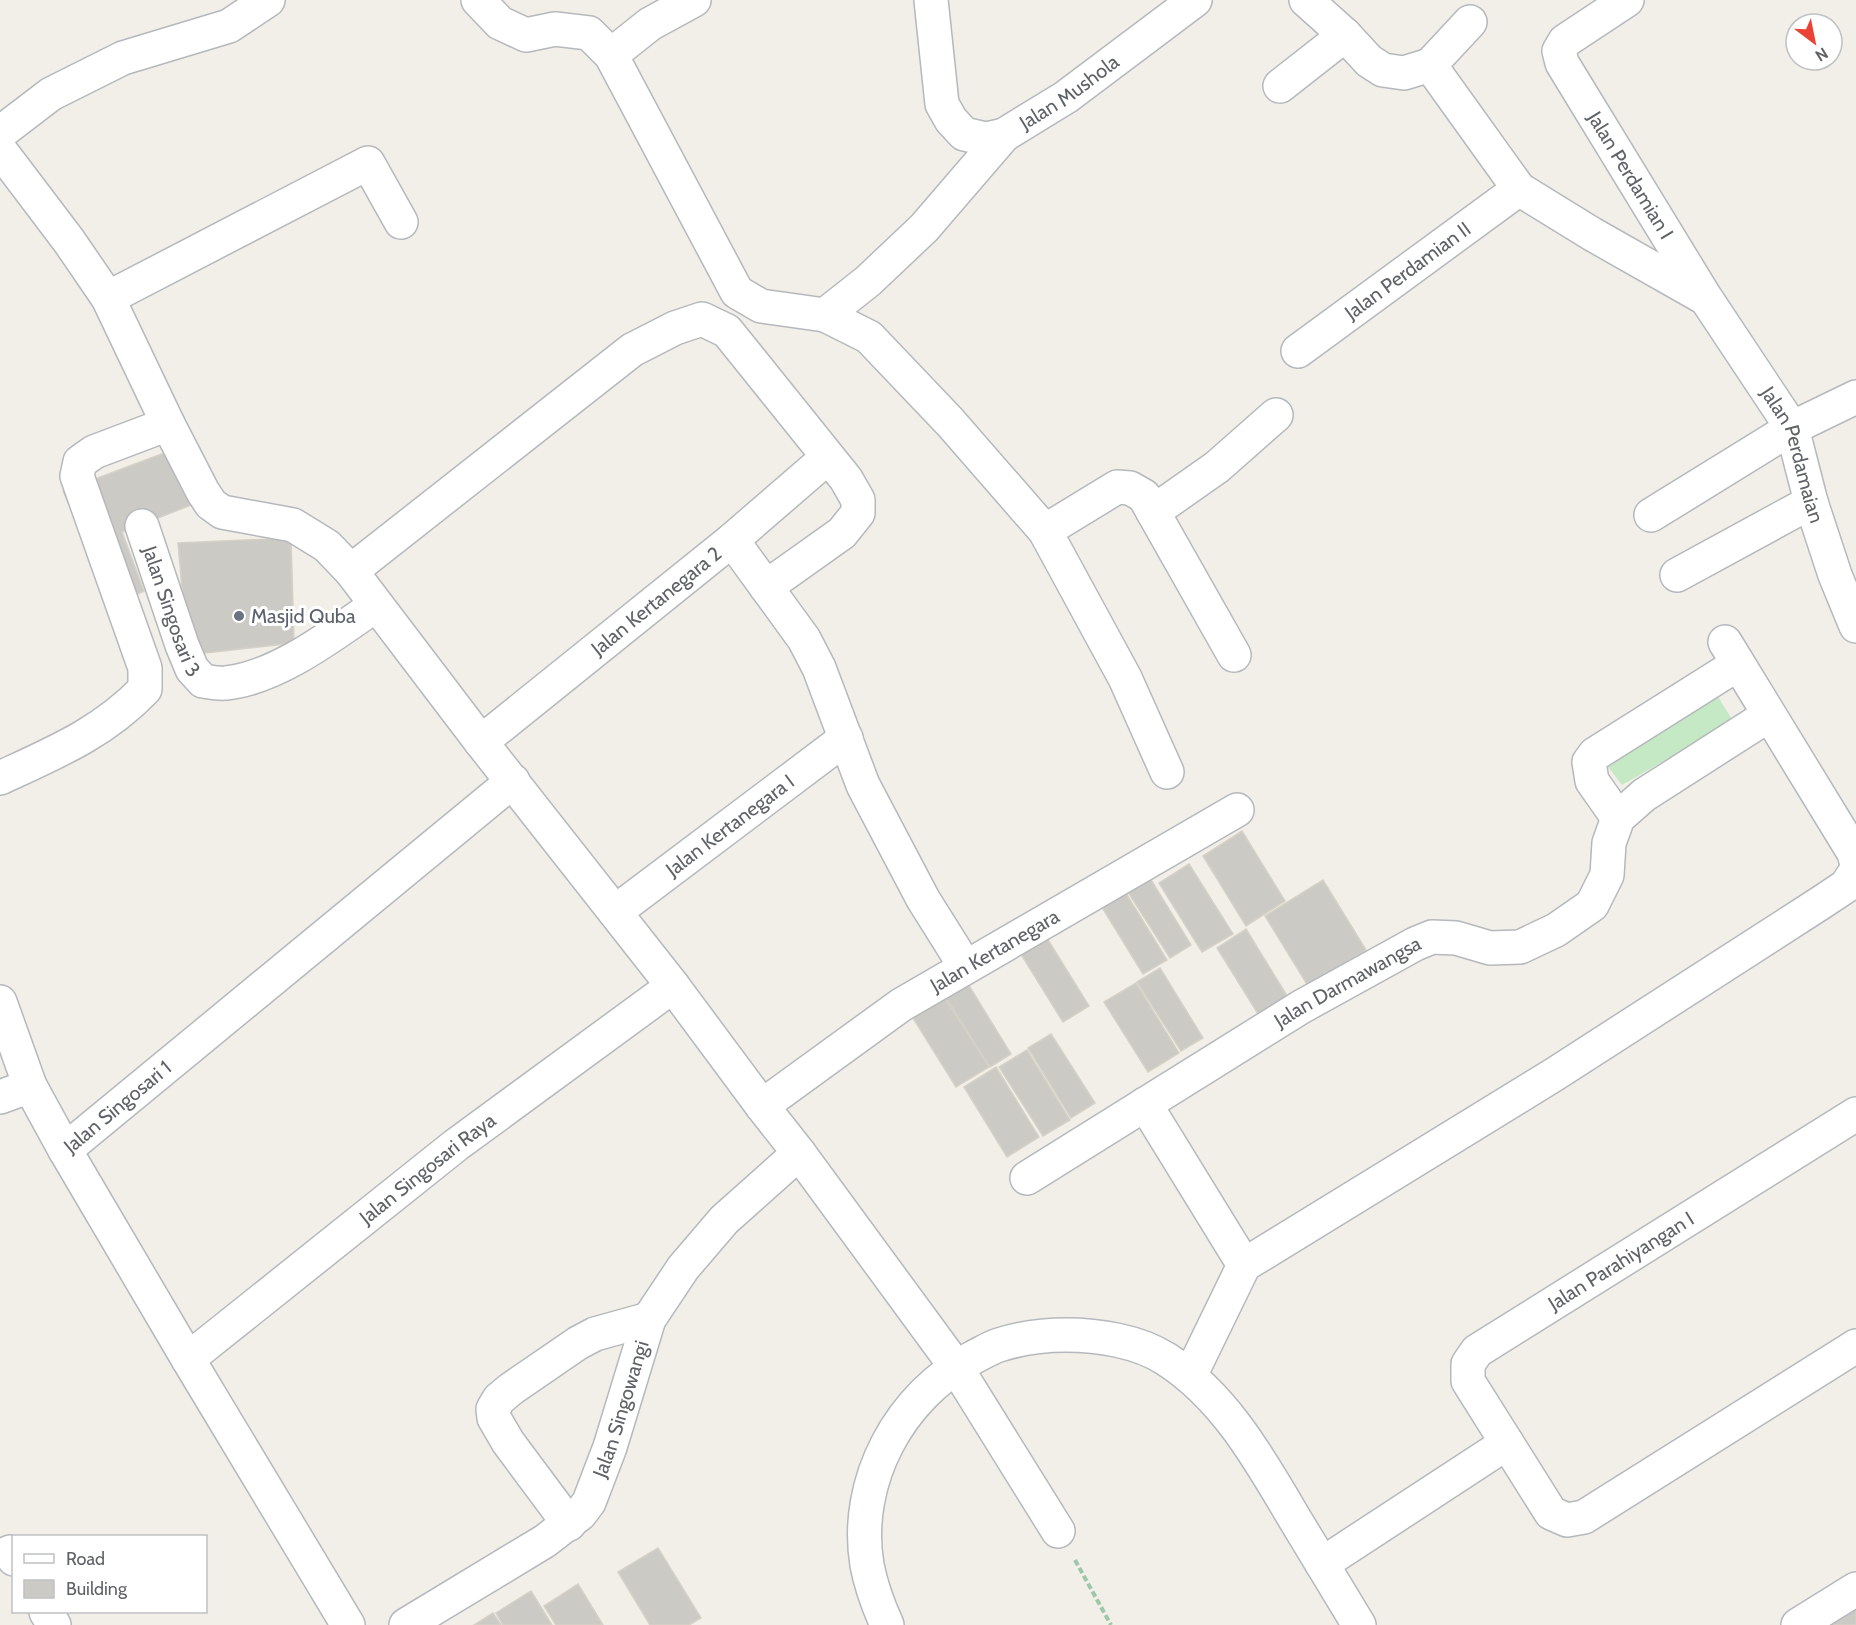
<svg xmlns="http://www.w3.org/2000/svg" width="1856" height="1625" font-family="Cabin,sans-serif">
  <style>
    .green { fill: #c5e8c5 }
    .building { fill: #cccac5; stroke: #d6d1c6; stroke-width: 1.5 }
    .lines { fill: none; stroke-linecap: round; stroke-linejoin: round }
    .minor-casing { stroke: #b5b8bc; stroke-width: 36 }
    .path { stroke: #9cc7a9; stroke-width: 4; stroke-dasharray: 6 3; stroke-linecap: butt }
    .minor { stroke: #fff; stroke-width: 33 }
    .worship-dot { fill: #6b7280; stroke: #fff; stroke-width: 2 }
    .labels { text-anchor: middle; stroke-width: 6; stroke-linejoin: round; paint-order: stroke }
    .street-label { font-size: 20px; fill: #5f6368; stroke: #fff }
    .worship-label { font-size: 20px; fill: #5b616d; stroke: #fff; text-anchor: start }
  </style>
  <rect width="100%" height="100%" fill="#f1efe8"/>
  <path class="green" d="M1715 692 1733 721 1622 785 1602 759Z"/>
  <g class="building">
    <path d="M175 449 204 500 122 532 144 591 114 605 63 491Z"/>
    <path d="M291 538 294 643 188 655 178 543Z"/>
    <path d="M1242 831 1285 901 1246 926 1203 856Z"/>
    <path d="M1189 864 1233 934 1202 952 1159 883Z"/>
    <path d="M1148 875 1191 945 1170 958 1126 889Z"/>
    <path d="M1323 880 1366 950 1308 986 1265 916Z"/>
    <path d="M1124 890 1167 960 1143 974 1100 904Z"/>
    <path d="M1246 929 1289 999 1260 1017 1217 948Z"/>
    <path d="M1045 935 1089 1006 1063 1022 1019 951Z"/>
    <path d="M1160 968 1203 1038 1181 1051 1137 982Z"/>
    <path d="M1136 983 1179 1053 1148 1072 1104 1002Z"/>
    <path d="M968 984 1011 1054 990 1067 946 998Z"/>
    <path d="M945 998 989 1067 956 1087 913 1018Z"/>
    <path d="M1051 1034 1095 1103 1071 1118 1028 1048Z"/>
    <path d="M1027 1050 1070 1120 1043 1136 999 1067Z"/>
    <path d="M996 1067 1039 1137 1007 1157 964 1087Z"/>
    <path d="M658 1548 701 1618 689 1625H650L618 1572Z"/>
    <path d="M578 1584 603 1625H556L544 1606Z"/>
    <path d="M531 1591 552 1625H503L496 1613Z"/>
    <path d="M1856 1606V1625H1825Z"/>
    <path d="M493 1613 501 1625H474Z"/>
  </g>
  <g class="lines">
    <defs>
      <g id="minor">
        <path d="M478 0 500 23 526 35 555 29 589 33 611 55 737 292 761 306 825 315 869 337 950 422 1045 531 1125 678 1167 772"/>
        <path id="s1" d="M931 0 942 104 951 120 964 134 986 139 1004 135 1066 97 1195 0"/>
        <path d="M1306 0 1345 35 1369 61 1383 70 1404 73 1430 65 1519 189 1592 234 1703 297"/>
        <path id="s2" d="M1627 0 1565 41 1559 51 1562 63 1705 297 1792 428 1811 502 1835 575 1856 626"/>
        <path d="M611 55 650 24 694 0"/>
        <path d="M1430 65 1470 22"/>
        <path d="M1280 86 1345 35"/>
        <path d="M0 133 51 94 123 58 229 26 268 0"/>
        <path d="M0 150 69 241 108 298 168 424 203 492 211 504 222 512 293 525 327 546 351 571 481 742 673 986 762 1106 799 1153 956 1367 1058 1531"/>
        <path d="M108 298 368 163 401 222"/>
        <path d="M825 315 868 281 924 228 1004 135"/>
        <path id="s3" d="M1298 351 1519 189"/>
        <path d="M1153 512 1217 467 1276 415"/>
        <path d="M1651 515 1792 428 1856 397"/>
        <path id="s4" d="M142 526 182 645 192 669 203 681C210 682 218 684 226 683 277 678 334 634 376 605"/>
        <path d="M1045 531 1117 487 1130 488 1144 496 1234 655"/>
        <path d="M732 540 804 639 819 668 863 785 923 899 965 966"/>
        <path d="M351 571 632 350 675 328 702 319 727 331 846 479 858 500V513L842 533 766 587"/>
        <path d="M1677 575 1811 502"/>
        <path d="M1725 642 1854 853 1856 861"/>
        <path id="s5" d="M481 742 732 540 828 457"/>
        <path d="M0 778C54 753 103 733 145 689V668L77 476 80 462 94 452 168 424"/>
        <path d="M1618 818 1592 781 1589 762 1595 754 1738 664"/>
        <path id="s6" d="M615 912 846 738"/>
        <path d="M0 1002 30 1086 65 1150 188 1359 348 1625"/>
        <path d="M0 1097 30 1086"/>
        <path d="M1145 1104 1244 1265"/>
        <path id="s7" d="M762 1106 901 1005 1237 810"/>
        <path d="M1856 1114 1477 1351 1468 1364V1381L1551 1513 1567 1520 1584 1517 1856 1346"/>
        <path id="s8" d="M65 1150 513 781"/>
        <path id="s9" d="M1027 1178 1301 1007 1415 944 1432 937 1456 938 1490 948 1520 947 1556 930 1592 905 1607 875 1609 843 1618 818 1644 795 1769 715"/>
        <path id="s10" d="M188 1359 456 1145 673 986"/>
        <path d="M1190 1376 1244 1265 1555 1074 1822 902 1846 886 1856 871"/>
        <path d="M569 1524 508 1442 494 1418 493 1409 499 1399 511 1389 578 1343 595 1334 649 1319"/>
        <path d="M10 1552 14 1559"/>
        <path d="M1322 1564 1507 1443"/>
        <path d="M46 1612 54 1625"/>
        <path id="s11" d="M406 1625 545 1541 580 1514 589 1502 610 1447 649 1319 683 1268 724 1220 799 1153"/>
        <path d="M887 1625C878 1605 871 1586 867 1565 853 1481 900 1395 974 1357 982 1353 990 1348 999 1345 1021 1338 1043 1335 1066 1335 1098 1335 1138 1341 1166 1359 1224 1396 1259 1458 1293 1516 1315 1552 1337 1589 1359 1625"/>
        <path d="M1798 1625 1856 1589"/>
      </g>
    </defs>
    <use href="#minor" class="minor-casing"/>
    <path class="path" d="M1075 1560 1111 1625"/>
    <use href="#minor" class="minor"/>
  </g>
  <circle class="worship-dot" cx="239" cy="616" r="6"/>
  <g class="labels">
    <g class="street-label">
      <text dy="7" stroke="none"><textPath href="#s1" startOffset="261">Jalan Mushola</textPath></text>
      <text dy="7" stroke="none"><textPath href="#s2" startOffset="230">Jalan Perdamian I</textPath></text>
      <text dy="7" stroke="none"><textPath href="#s3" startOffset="136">Jalan Perdamian II</textPath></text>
      <text dy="7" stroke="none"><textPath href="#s2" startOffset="555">Jalan Perdamaian</textPath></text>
      <text dy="7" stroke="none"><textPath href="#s5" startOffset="225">Jalan Kertanegara 2</textPath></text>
      <text dy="7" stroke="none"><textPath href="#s4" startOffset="90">Jalan Singosari 3</textPath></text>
      <text dy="7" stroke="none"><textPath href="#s6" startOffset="144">Jalan Kertanegara I</textPath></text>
      <text dy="7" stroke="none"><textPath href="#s7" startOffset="280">Jalan Kertanegara</textPath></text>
      <text dy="7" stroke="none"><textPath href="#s9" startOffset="376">Jalan Darmawangsa</textPath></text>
      <text dy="7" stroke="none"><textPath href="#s8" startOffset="68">Jalan Singosari 1</textPath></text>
      <text dy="7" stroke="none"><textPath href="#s10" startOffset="306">Jalan Singosari Raya</textPath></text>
      <text transform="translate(1621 1261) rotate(-32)" y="7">Jalan Parahiyangan I</text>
      <text dy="7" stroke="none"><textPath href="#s11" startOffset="320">Jalan Singowangi</textPath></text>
    </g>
    <g class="worship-label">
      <text x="251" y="623">Masjid Quba</text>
    </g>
  </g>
  <rect x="12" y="1535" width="195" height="78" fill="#ffffff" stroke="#bfc1c3" stroke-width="1.5"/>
  <rect x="24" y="1554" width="30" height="9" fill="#ffffff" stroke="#bfc1c3" stroke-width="1.5"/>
  <text x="66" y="1565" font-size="18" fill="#5f6368">Road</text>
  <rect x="24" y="1580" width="30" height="18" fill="#cccac5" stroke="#bfc1c3" stroke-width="1.5"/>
  <text x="66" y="1595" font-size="18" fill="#5f6368">Building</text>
  <g transform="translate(1814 42) rotate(148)"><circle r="28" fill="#ffffff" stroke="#bfc1c3" stroke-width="1.5"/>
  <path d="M0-4.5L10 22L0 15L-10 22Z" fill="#ea4335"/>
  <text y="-9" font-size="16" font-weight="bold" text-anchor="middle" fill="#5f6368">N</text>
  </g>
</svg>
